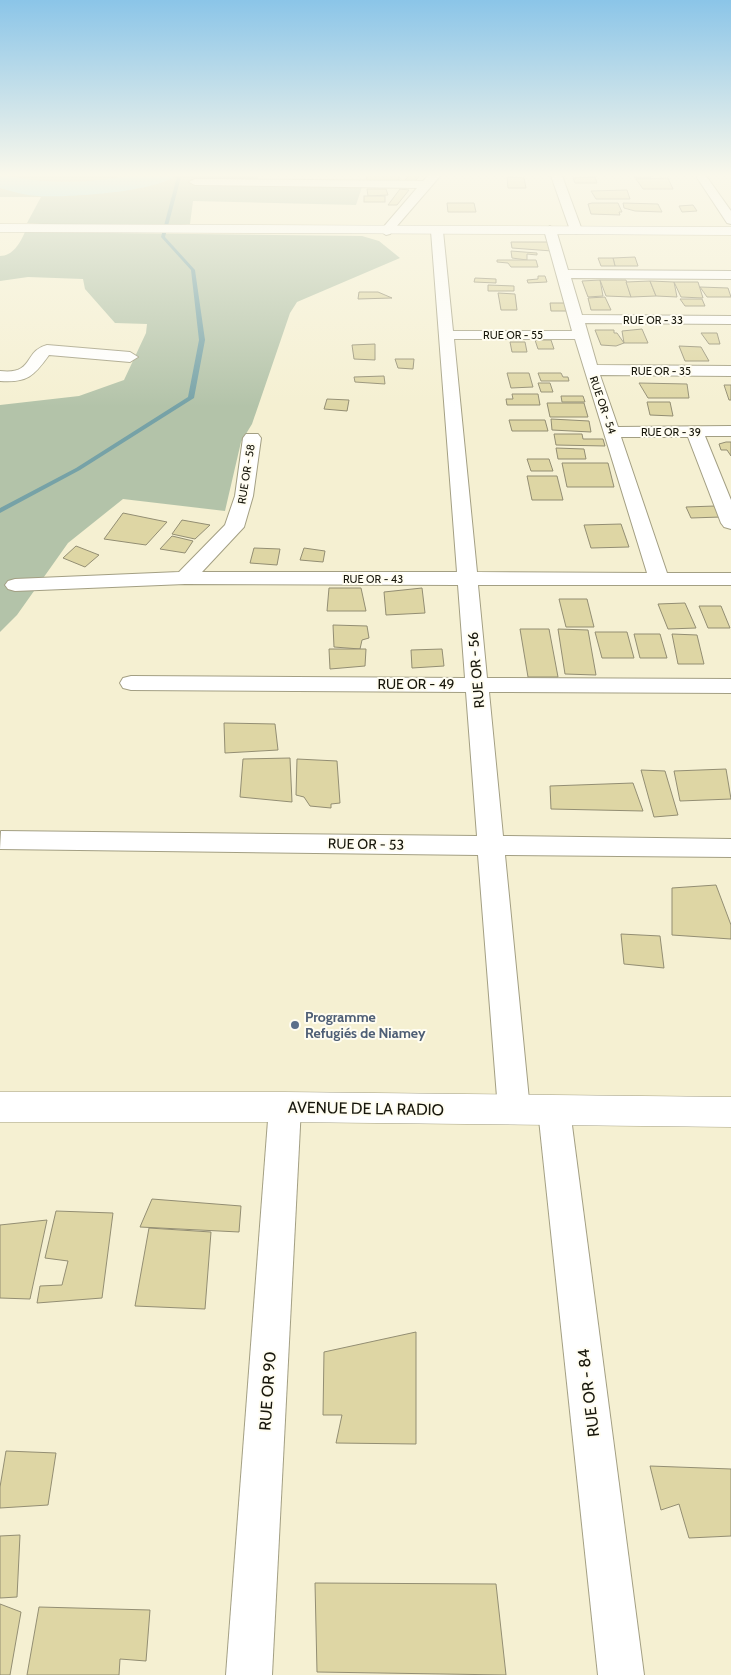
<svg xmlns="http://www.w3.org/2000/svg" width="731" height="1675" font-family="Cabin,sans-serif">
  <style>
    .green { fill: #b3c3a9 }
    .lines { fill: none; stroke-linecap: round; stroke-linejoin: round }
    .stream { fill: #76a2a7; fill-rule: evenodd }
    .river { fill: #9fdee9; fill-rule: evenodd }
    .building { fill: #ded6a4; stroke: #938e73 }
    .minor-casing { stroke: #a39f83; stroke-width: 2 }
    .tertiary-casing { stroke: #a39f83; stroke-width: 1 }
    .minor { fill: #fff; fill-rule: evenodd }
    .tertiary { fill: #fff; fill-rule: evenodd }
    .service-dot { fill: #5c6f8a; stroke: #fffdf1; stroke-width: 2 }
    .labels { text-anchor: middle; stroke-width: 4; stroke-linejoin: round; paint-order: stroke }
    .far-street-label { font-size: 11px; fill: #18170c; stroke: #fffdf1 }
    .street-label { font-size: 14px; fill: #18170c; stroke: #fffdf1 }
    .service-label { font-size: 14px; font-weight: bold; fill: #4e5e75; stroke: #fffdf1; text-anchor: start }
    .near-street-label { font-size: 16px; fill: #18170c; stroke: #fffdf1 }
  </style>
  <rect width="100%" height="100%" fill="#f5f0d2"/>
  <g class="green">
    <path d="M0 173 133 177 136 173H257L259 180 362 187 356 205 193 201 190 224 135 230 27 223 41 197H0Z"/>
    <path d="M25 232 362 236 379 241 400 258 297 302 290 313 252 424 241 442 225 511 123 499 68 543 17 615 0 632V405L79 396 124 380 146 333 147 324 115 323 85 289 83 279 28 277 0 281V256C13 256 20 243 25 232Z"/>
  </g>
  <g class="lines">
    <path class="stream" d="M178 173H182L165 237 195 270 205 340 194 398 80 470 0 513V508L76 468 188 397 199 340 191 270 161 237Z"/>
    <path class="river" d="M144 173H178C165 192 63 198 38 196 25 195 13 192 0 188V174C48 186 95 183 144 173Z"/>
  </g>
  <g class="building">
    <path d="M366 173H394H387V175H399V180L367 181Z"/>
    <path d="M412 173 422 174 414 182 404 181Z"/>
    <path d="M633 173H648L651 178H635Z"/>
    <path d="M507 177 524 178 526 188H508Z"/>
    <path d="M595 177 597 183H575L573 178Z"/>
    <path d="M668 178 673 189H643L636 179Z"/>
    <path d="M367 189H386L388 195 368 196Z"/>
    <path d="M400 189 409 190 397 205H388Z"/>
    <path d="M627 190 630 199H596L591 191Z"/>
    <rect x="364" y="196" width="21" height="6"/>
    <path d="M447 203H474L476 212H448Z"/>
    <path d="M592 203H618L622 212H619L620 215 591 214 588 204Z"/>
    <path d="M623 203 658 204 662 212 635 211 624 208Z"/>
    <path d="M693 205 697 211 682 212 679 206Z"/>
    <path d="M511 242H549L552 251 512 248Z"/>
    <path d="M511 251 537 253V255L527 254V260L512 258Z"/>
    <path d="M635 257 638 266H615L613 258Z"/>
    <path d="M598 258H613L615 266H601Z"/>
    <path d="M497 260H536L538 267H511L508 263 497 262Z"/>
    <path d="M538 276H545L547 282 528 283 527 280 538 279Z"/>
    <path d="M475 278 496 279V283L474 282Z"/>
    <path d="M600 280 603 296 588 297 582 281Z"/>
    <path d="M600 280H626L631 297 606 296Z"/>
    <path d="M650 281 656 296 631 297 626 282Z"/>
    <path d="M650 281 674 282 677 297 656 296Z"/>
    <path d="M674 282H698L703 298 681 297Z"/>
    <path d="M488 285 514 286V291H488Z"/>
    <path d="M700 287 728 288 731 297H707Z"/>
    <path d="M359 292H378L392 298 358 299Z"/>
    <path d="M498 293 515 294 517 310H501Z"/>
    <path d="M605 297 611 310H591L588 298Z"/>
    <path d="M680 299H702L705 306H685Z"/>
    <path d="M550 303H567L568 311H551Z"/>
    <path d="M642 329 648 343H624L622 331Z"/>
    <path d="M595 330H614V333H617L624 343 616 346 601 345Z"/>
    <path d="M701 333H717L720 344H709Z"/>
    <path d="M535 340H551L554 349H538Z"/>
    <path d="M510 342H525L527 352H512Z"/>
    <path d="M375 344V360L354 359 352 345Z"/>
    <path d="M679 346 701 347 709 361H685Z"/>
    <path d="M395 359H414L413 369 398 368Z"/>
    <path d="M507 373H529L533 387 511 388Z"/>
    <path d="M538 373H561L563 377H568L569 381H541Z"/>
    <path d="M384 376 385 384 355 382 354 377Z"/>
    <path d="M538 383H550L553 392H541Z"/>
    <path d="M639 383 687 384 689 398H648Z"/>
    <path d="M724 385H731V400H729Z"/>
    <path d="M512 394H538L540 405H507L506 399H513Z"/>
    <path d="M561 396H583L585 402H562Z"/>
    <path d="M327 399 349 400 347 411 324 409Z"/>
    <path d="M647 402H670L673 416 650 415Z"/>
    <path d="M547 403H584L588 417H550Z"/>
    <path d="M551 419 589 421 591 432 552 430Z"/>
    <path d="M509 420H545L548 431H512Z"/>
    <path d="M554 434H582L583 439H603L605 446 556 445Z"/>
    <path d="M726 442H731V456L727 450H721L719 444Z"/>
    <path d="M556 448 584 449 586 459H558Z"/>
    <path d="M527 459H549L553 471H531Z"/>
    <path d="M562 463H608L614 487H567Z"/>
    <path d="M527 476H557L563 500H532Z"/>
    <path d="M715 506 721 517 691 518 686 507Z"/>
    <path d="M123 513 167 522 146 545 104 539Z"/>
    <path d="M182 520 210 525 195 539 172 534Z"/>
    <path d="M621 524 629 547 591 548 584 525Z"/>
    <path d="M172 536 193 541 185 553 160 549Z"/>
    <path d="M76 546 99 555 85 567 63 558Z"/>
    <path d="M254 548 280 549 277 565 250 563Z"/>
    <path d="M304 548 325 551 323 562 300 560Z"/>
    <path d="M329 588H361L366 611H327Z"/>
    <path d="M422 588 425 613 386 615 384 592Z"/>
    <path d="M559 599H587L594 627H566Z"/>
    <path d="M685 603 696 628 668 629 658 604Z"/>
    <path d="M699 606H721L730 628H708Z"/>
    <path d="M333 625 367 626 369 638 362 640 360 649 334 647Z"/>
    <path d="M520 629H549L558 677H528Z"/>
    <path d="M558 629 588 630 596 675 565 674Z"/>
    <path d="M595 632H627L634 658H602Z"/>
    <path d="M634 634H660L667 658H640Z"/>
    <path d="M672 634 697 635 704 664H678Z"/>
    <path d="M329 649H366L365 666 330 669Z"/>
    <path d="M442 649 444 666 412 668 411 650Z"/>
    <path d="M224 723 275 724 278 750 225 753Z"/>
    <path d="M290 758 292 802 240 797 243 759Z"/>
    <path d="M297 759 337 761 340 803 331 804V808L310 806 304 797 296 795Z"/>
    <path d="M726 769 731 799 680 801 674 771Z"/>
    <path d="M641 770 665 771 678 815 654 817Z"/>
    <path d="M633 783 643 811 551 809 550 786Z"/>
    <path d="M716 885 731 925V939L672 935V888Z"/>
    <path d="M621 934 660 936 664 968 624 964Z"/>
    <path d="M152 1199 241 1206 239 1232 140 1227Z"/>
    <path d="M56 1211 113 1213 102 1298 37 1303 40 1286 62 1285 68 1261 45 1258Z"/>
    <path d="M47 1220 30 1299 0 1298V1225Z"/>
    <path d="M149 1228 211 1232 205 1309 135 1306Z"/>
    <path d="M416 1332V1444L336 1443 342 1415H323L324 1352Z"/>
    <path d="M6 1451 56 1453 48 1505 0 1508V1487Z"/>
    <path d="M650 1466 731 1469V1536L689 1538 679 1504 661 1510Z"/>
    <path d="M20 1535 17 1597 0 1598V1536Z"/>
    <path d="M315 1583 496 1584 506 1675 317 1672Z"/>
    <path d="M0 1604 21 1612 10 1675H0Z"/>
    <path d="M39 1607 150 1610 146 1661 120 1659 119 1675H27Z"/>
  </g>
  <g class="lines">
    <defs>
      <g id="minor">
        <path d="M431 173H439L441 175 390 234 386 235 380 231 417 188 195 185 189 182 195 179 423 181Z"/>
        <path d="M550 173H561L582 230 580 233 576 234 570 230Z"/>
        <path d="M694 173H704L731 211V224L727 223Z"/>
        <path d="M550 226 556 230 568 270 731 271V279L571 278 582 315 731 316V324L585 323 597 365 731 366V376L600 375 618 427 731 426V436H705L731 500V529L724 527 721 523 688 437H621L667 573H731V585H478L487 678 731 679V693L489 692 503 836 731 839V857L505 855 530 1110 525 1120 514 1124 503 1120 498 1110 478 855 0 849 1 831 477 836 466 692 131 690 123 688 120 683 123 678 131 676 465 678 458 585 185 584 15 591 8 589 5 585 8 581 15 579 179 572 225 525 235 496 243 438 246 434H258L261 438 253 496 244 527 202 572H457L431 231 437 227 443 231 453 331H572L544 230ZM454 339H575L647 573 477 572Z"/>
        <path d="M47 345 130 352 138 357 130 362 49 355C34 376 27 383 0 381V371C35 375 23 351 47 345Z"/>
        <path d="M285 1093 296 1097 301 1107 272 1675H226L269 1107 274 1097Z"/>
        <path d="M554 1096 565 1100 570 1110 644 1675H598L538 1110 543 1100Z"/>
      </g>
      <g id="tertiary">
        <path d="M0 224 731 227V235L0 232Z"/>
        <path d="M0 1092H285L731 1097V1127L285 1122H0Z"/>
      </g>
    </defs>
    <use href="#minor" class="minor-casing"/>
    <use href="#tertiary" class="tertiary-casing"/>
    <use href="#minor" class="minor"/>
    <use href="#tertiary" class="tertiary"/>
  </g>
  <linearGradient id="sky" x2="0" y2="1"><stop stop-color="#8bc5e8"/><stop offset="0.43" stop-color="#faf8eb"/><stop offset="1" stop-color="#faf8eb" stop-opacity="0"/></linearGradient>
  <rect width="731" height="407" fill="url(#sky)"/>
  <circle class="service-dot" cx="295" cy="1025" r="5"/>
  <g class="labels">
    <g class="far-street-label">
      <text x="653" y="324">RUE OR - 33</text>
      <text x="513" y="339">RUE OR - 55</text>
      <text x="661" y="375">RUE OR - 35</text>
      <text transform="translate(603 405) rotate(71)" y="4">RUE OR - 54</text>
      <text x="671" y="436">RUE OR - 39</text>
      <text transform="translate(246 474) rotate(-81)" y="4">RUE OR - 58</text>
      <text x="373" y="583">RUE OR - 43</text>
    </g>
    <g class="street-label">
      <text transform="translate(476 670) rotate(-95)" y="5">RUE OR - 56</text>
      <text x="416" y="689">RUE OR - 49</text>
      <text transform="translate(366 844) rotate(1)" y="5">RUE OR - 53</text>
    </g>
    <g class="service-label">
      <text x="305" y="1022">Programme<tspan x="305" dy="16">Refugiés de Niamey</tspan></text>
    </g>
    <g class="near-street-label">
      <text transform="translate(366 1108) rotate(1)" y="6">AVENUE DE LA RADIO</text>
      <text transform="translate(267 1391) rotate(-86)" y="6">RUE OR 90</text>
      <text transform="translate(588 1393) rotate(-97)" y="6">RUE OR - 84</text>
    </g>
  </g>
</svg>
